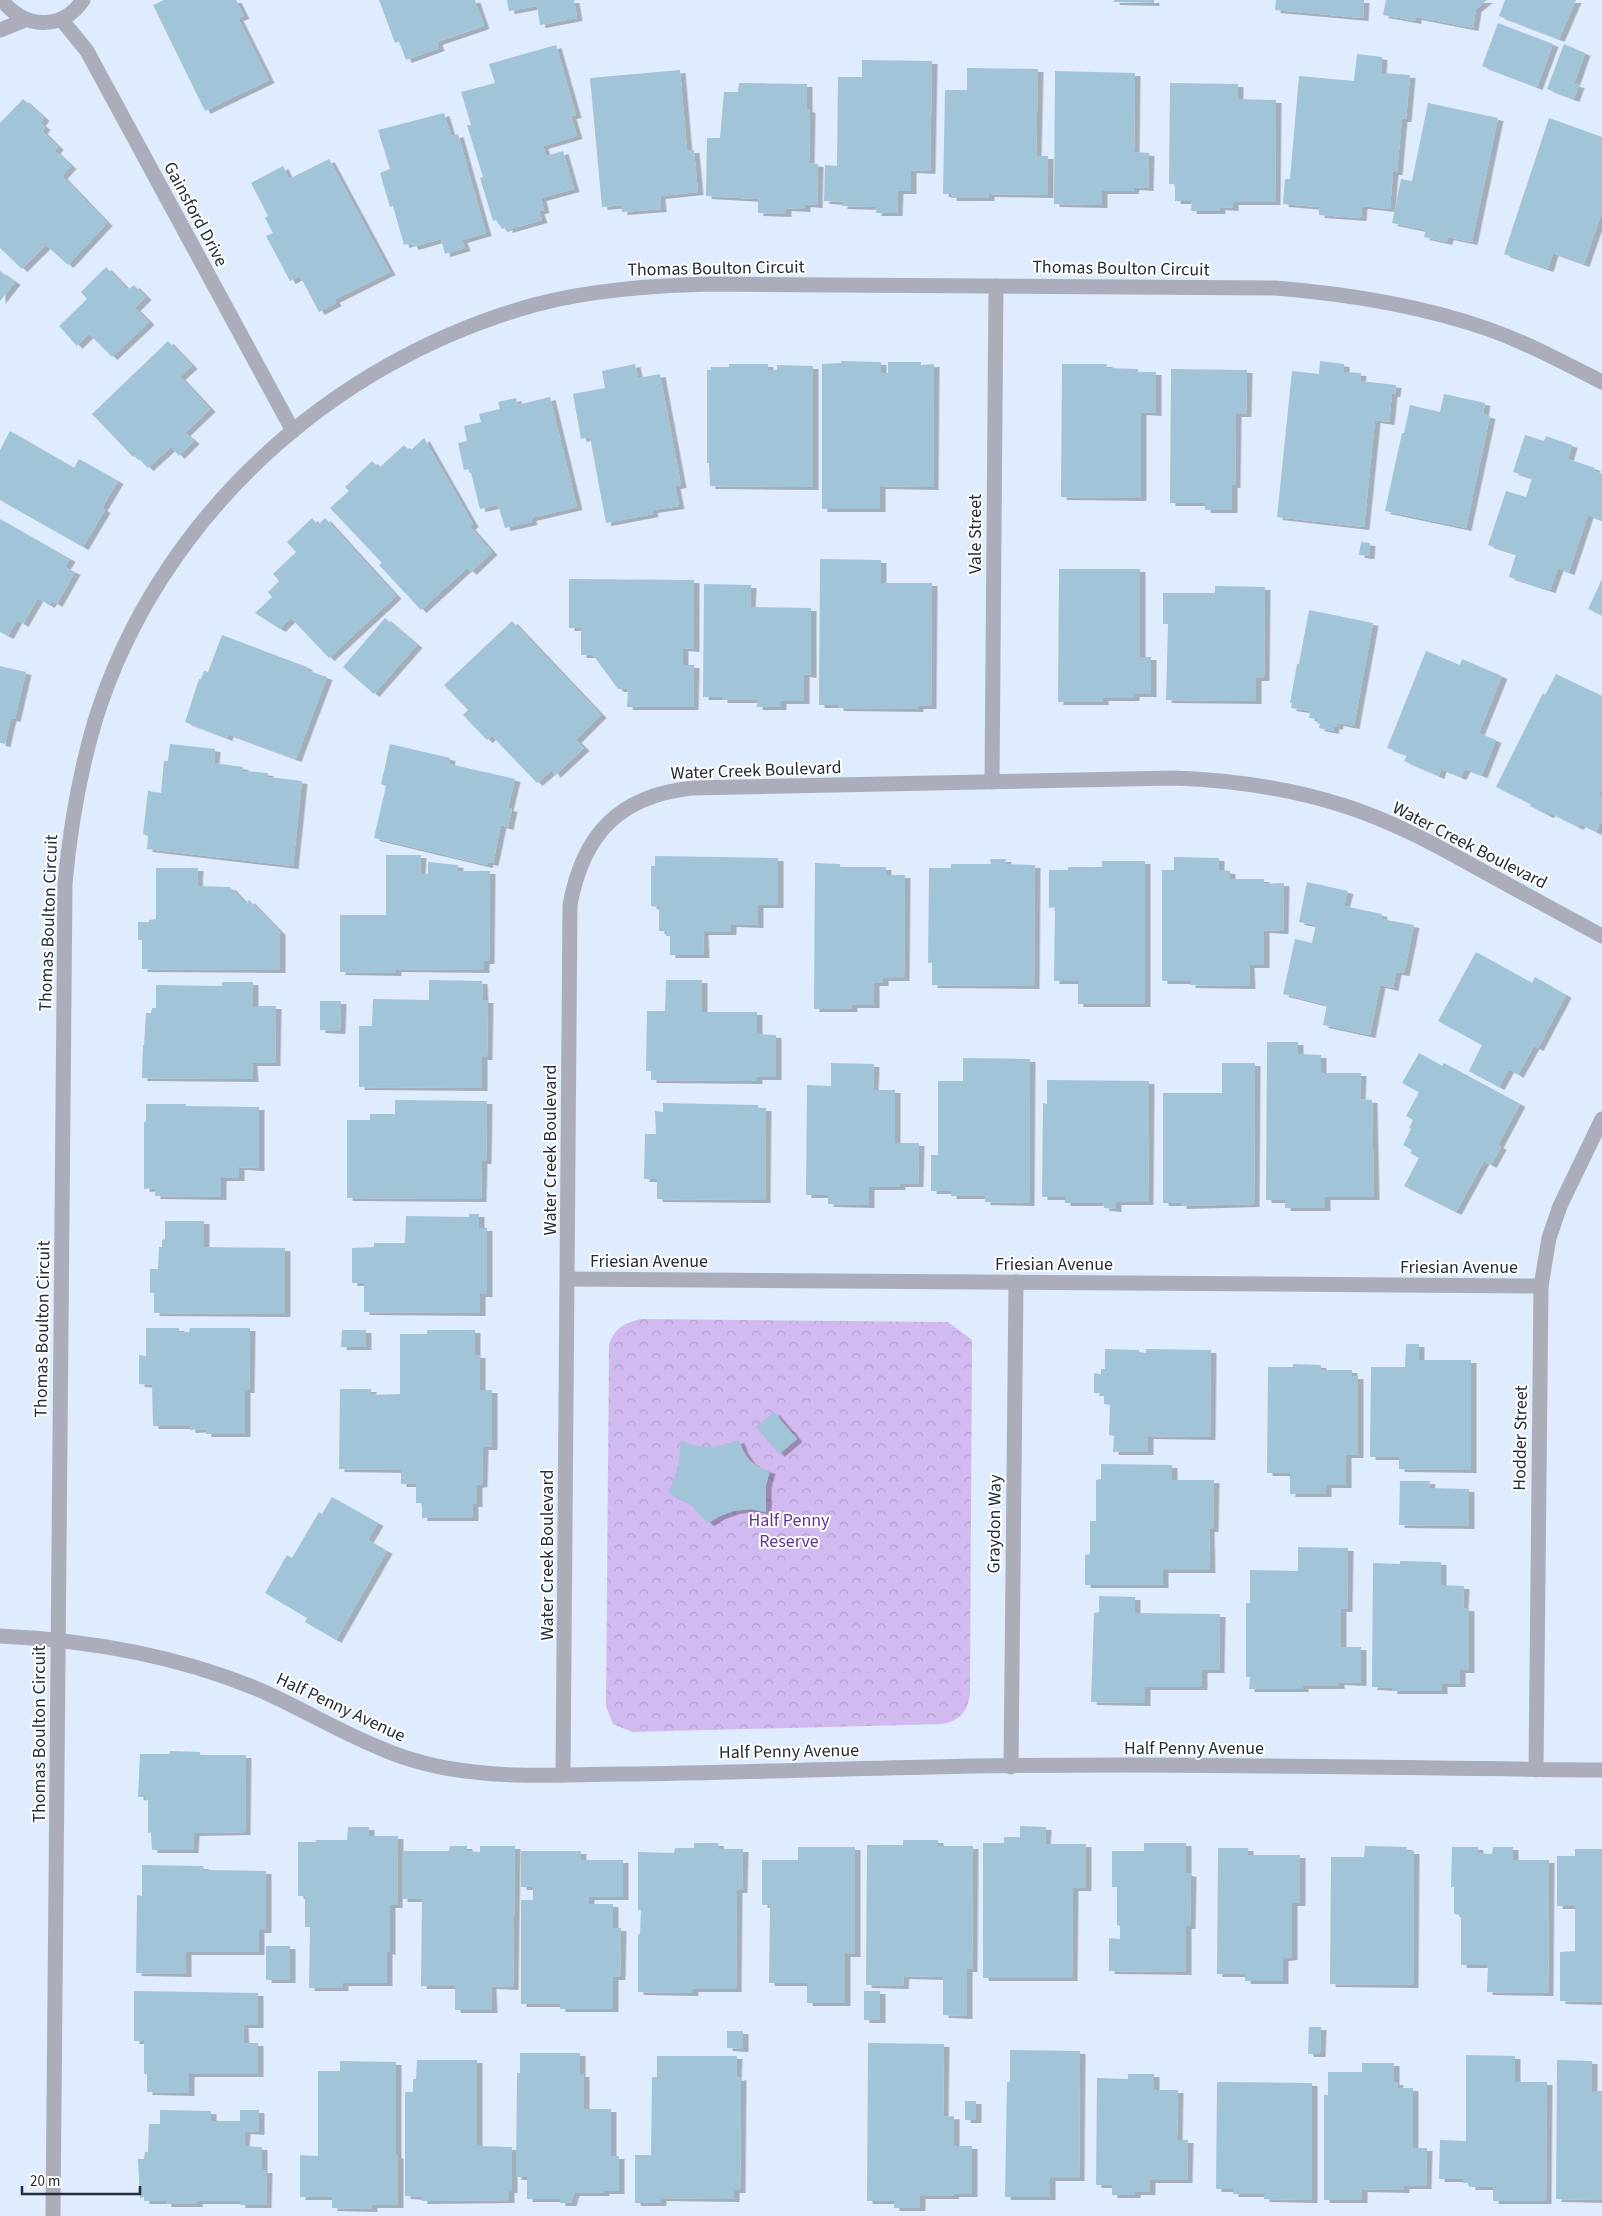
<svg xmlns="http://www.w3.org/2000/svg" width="1602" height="2216" font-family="'Source Sans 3',sans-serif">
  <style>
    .park { fill: url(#park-crowns) }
    .building { fill: #a1c4d8; filter: url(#shadow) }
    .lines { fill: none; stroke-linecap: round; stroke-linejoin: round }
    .minor { stroke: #abadbb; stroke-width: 15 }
    .labels { text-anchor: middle; stroke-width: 4; stroke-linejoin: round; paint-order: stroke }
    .street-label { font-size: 18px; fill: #242c37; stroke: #fff }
    .park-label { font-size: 18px; fill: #643294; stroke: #fff }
  </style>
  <defs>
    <pattern id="park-crowns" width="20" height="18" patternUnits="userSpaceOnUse" patternTransform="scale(1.25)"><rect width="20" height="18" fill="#d1baf0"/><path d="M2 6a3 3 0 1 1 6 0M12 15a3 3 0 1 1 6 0" fill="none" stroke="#b3a0ce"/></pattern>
    <filter id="shadow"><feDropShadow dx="5.5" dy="3" stdDeviation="0" flood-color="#0004"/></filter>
  </defs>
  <rect width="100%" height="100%" fill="#dfecfe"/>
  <path class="park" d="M642 1319 948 1322 972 1340 970 1693C968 1711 960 1721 942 1724L632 1732 613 1724 606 1706 609 1345C614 1328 626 1322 642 1319Z"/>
  <g class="building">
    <path d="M164 0H236L244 16 238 18 269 80 205 111 153 5Z"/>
    <path d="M379 0H475L484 26 437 42 439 48 406 60 399 41 395 43Z"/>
    <path d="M507 0H574L577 18 540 25 537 6 509 11Z"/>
    <path d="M1114 0H1154V3L1114 2Z"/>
    <path d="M1276 0H1364L1363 18 1275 10Z"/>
    <path d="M1386 0H1487L1476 9 1473 28 1416 17V21L1383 15Z"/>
    <path d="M1505 0H1576L1559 39 1499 16Z"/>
    <path d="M1498 23 1553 44 1537 87 1482 66Z"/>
    <path d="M1564 44 1585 53 1574 84 1579 85 1574 99 1547 89Z"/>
    <path d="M556 45 576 115 571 116 577 136 543 146 546 156 563 151 574 189 541 198 544 210 539 211 542 220 507 230V227L502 229 496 220 493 221 480 178 483 177 467 125H471L461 92 495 83 489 64Z"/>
    <path d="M1357 54 1382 57 1381 73 1410 75 1406 119H1402L1397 172H1393L1390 209 1362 206 1361 218 1319 215V207L1283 204 1285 179H1290L1299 76 1354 81Z"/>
    <path d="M862 60 932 61 930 171 911 170V191H898L897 213H876L877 207 842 206V202L824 201 825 165 837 166 838 77H862Z"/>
    <path d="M967 68 1038 69 1036 156H1048V195L989 194V198H951V194H943L945 90H967Z"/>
    <path d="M680 70 687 150H694L698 192 660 196 661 209 622 212V205L602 207 590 78Z"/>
    <path d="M1055 71 1135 73 1134 152 1149 153 1148 188 1134 187 1133 191H1102V205L1054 204Z"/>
    <path d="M739 83 807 84V109L810 110 809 163 818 164 817 205 805 204V209L786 208V214L758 213V199L706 196 707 138H720L724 92H738Z"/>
    <path d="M1170 83 1238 84V99L1276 100 1275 202H1233V208L1220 207V211H1191L1192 201H1175V184H1169Z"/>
    <path d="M23 99 44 118 40 123 45 127 42 131 58 147 55 151 71 166 62 176 107 223 68 265 46 245 22 269 0 248V123Z"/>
    <path d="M1428 103 1498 118 1472 242 1448 237 1447 242 1424 237 1426 230 1392 223 1401 179 1412 181Z"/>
    <path d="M444 113 451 136 458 134 486 233 462 240 465 248 445 254 441 239 413 247 411 243 404 245 393 206 390 207 380 173 390 169 378 130Z"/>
    <path d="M1549 118 1602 137V212L1584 264 1553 253 1548 269 1504 254Z"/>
    <path d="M329 159 390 272 334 300 336 303 319 312 300 276 290 281 266 236 273 233 265 218 268 216 251 183 283 166 289 179Z"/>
    <path d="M106 267 128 290 134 285 146 297 135 308 149 322 112 357 89 334 77 346 59 326 87 299 81 292Z"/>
    <path d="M0 271 15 282 0 301Z"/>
    <path d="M168 341 192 366 180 377 210 409 185 433 194 441 179 456 171 447 148 468 135 455 133 457 92 414Z"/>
    <path d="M841 361 881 362V373H888V362H921V365L934 364 933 487 880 486V509H822V364L841 363Z"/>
    <path d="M1320 361 1344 364V372L1361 373 1360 381 1396 385 1395 394H1392L1389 422 1375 420 1364 527 1277 517 1292 371 1319 374Z"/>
    <path d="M635 364 638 378 660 374 681 485 675 486 679 506 652 510 653 514 606 523 590 437 581 439 573 394 605 388 602 371Z"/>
    <path d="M729 364H768V370H777V365L813 366V487L710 486 709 463H707V370H711V367H729Z"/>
    <path d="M1062 364H1107L1106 368 1138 369V372H1156V413L1141 412V498L1061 497Z"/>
    <path d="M1171 369 1247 370 1246 414H1236L1235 485H1232V510H1205V503H1170Z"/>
    <path d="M1444 394 1485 403 1483 414 1490 416 1466 528 1385 511 1402 433H1404L1410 405 1440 412Z"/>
    <path d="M550 397 577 507 531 518 532 522 505 528 498 505 480 509 470 469 464 470 458 443 467 441 464 426 481 422 479 414 500 409 498 402 516 398 517 405Z"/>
    <path d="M10 431 74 468 79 459 118 481 102 508 105 510 83 547 0 500V450Z"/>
    <path d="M1525 435 1544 441 1546 436 1572 445 1568 459 1595 468 1594 471 1602 474V520L1588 515 1569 572 1558 568 1550 590 1509 577 1516 554 1488 545 1506 491 1526 497 1532 478 1513 472Z"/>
    <path d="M424 438 473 524 470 527 492 552 471 572 467 568 421 610 379 565 382 563 330 508 349 491 345 487 372 461 379 468 404 445 410 451Z"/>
    <path d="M312 518 318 525 325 518 396 596 329 658 291 618 280 629 255 613 272 597 268 592 279 581 273 574 296 552 287 542Z"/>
    <path d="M0 519 70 559 65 567 75 572 57 604 52 601 49 605 38 598 23 624 17 620 8 636 0 632Z"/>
    <path d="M1361 542 1370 543 1369 556 1359 555Z"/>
    <path d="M820 559 881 560V583H932L931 706H918V709L838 708V705H819Z"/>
    <path d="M1059 569H1140V657H1151V694H1134V698H1103V702H1058Z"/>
    <path d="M569 579 694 580V649L683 648V665H694L693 707H627L628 689H618L593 655H581V628H569Z"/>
    <path d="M1602 579V615L1588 609Z"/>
    <path d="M704 584 751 585 750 607 811 608V675L804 674V701H781V707H757V700H722V697H703Z"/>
    <path d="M1215 586 1265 587 1264 678H1256V701L1166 700 1168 624H1163V593H1215Z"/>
    <path d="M1309 610 1373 623 1354 726 1338 723 1337 727 1334 726 1333 731 1319 728 1320 724 1317 723V719L1309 718 1310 711 1291 708 1292 703H1290L1297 664H1299Z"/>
    <path d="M385 618 417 645 374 694 343 667Z"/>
    <path d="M512 621 601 715 576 740 584 748 555 775 552 770 537 783 492 736 487 740 463 715 468 710 444 685Z"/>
    <path d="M222 635 307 667 306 670 327 677 296 759 228 734 227 738 185 722 199 679H201L204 671 208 672Z"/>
    <path d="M1426 651 1460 665 1462 659 1502 676 1479 733 1496 740 1482 775 1465 769 1461 777 1441 769 1439 776 1404 761 1407 755 1387 748Z"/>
    <path d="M0 666 26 672 15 719 11 718 5 744 0 743Z"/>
    <path d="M1556 674 1602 696V788L1599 795 1602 797V820L1596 832 1580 824 1578 827 1550 813 1548 815 1530 806 1531 804 1496 787 1543 693 1545 695Z"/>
    <path d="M170 744 215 749 214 763 243 767V771L268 773V777L302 781 293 866 147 849 148 836 143 834 148 791 161 793 164 761H168Z"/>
    <path d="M390 744 450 758 449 764 515 779 508 808 512 809 508 827 501 825 493 863 488 862 487 865 374 838 386 786 381 784Z"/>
    <path d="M386 855H421L420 874H428V862L458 865 457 871H490L489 961H484V970L396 969V973L340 972V915H386Z"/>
    <path d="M655 856 778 858V905H758V925L731 924V932H703L704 955H670V936H666V931H659V907L651 906V866H655Z"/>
    <path d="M1174 857 1219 858V870L1230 871V879H1264V884L1284 883 1283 931 1264 930V965H1249L1250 986 1190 985V981H1162V870H1174Z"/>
    <path d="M990 859H1006L1005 864 1035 865 1034 986 932 985V963H928L929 868H951V864H991Z"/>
    <path d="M1102 861H1145V1004H1078V981H1054L1055 907 1049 908V870H1068V867H1102Z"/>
    <path d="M815 863 840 864V867H886V875H905L904 978H883V983H874V1005H852V1009H814Z"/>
    <path d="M156 868H198L197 886 230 887 246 904 249 900 280 932V970L142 969V940H138V922H149V920L156 919Z"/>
    <path d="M1307 882 1348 891 1344 906 1382 914 1381 919 1414 925 1404 973 1396 972 1393 988 1380 985 1370 1035 1323 1025 1327 1005 1283 994 1295 939 1312 943 1316 925 1299 922Z"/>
    <path d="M1476 952 1532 983 1535 977 1566 995 1538 1048 1534 1046 1518 1075 1509 1069 1499 1087 1469 1071 1482 1045 1438 1021Z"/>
    <path d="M429 980 482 981 483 1000H488L487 1057H482V1088L359 1087V1026H372L373 999 429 1000Z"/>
    <path d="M666 980H702V1012H757V1034L776 1035V1077H757V1081L651 1080V1071H646L647 1011H665Z"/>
    <path d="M222 982H253V1006H276L275 1063H252L253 1079 142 1078 143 1045H144L146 1013H151L152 1008H156V985L222 986Z"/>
    <path d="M320 1001H341L340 1031 320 1030Z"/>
    <path d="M1267 1042H1298V1054L1321 1055V1073H1361L1360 1099 1372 1100 1374 1197H1325V1208H1285V1200H1266Z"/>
    <path d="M1419 1053 1442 1066 1444 1063 1520 1104 1498 1145 1501 1147 1491 1165 1484 1161 1456 1212 1404 1186 1419 1158 1410 1153 1412 1150 1403 1145 1411 1129 1409 1128 1413 1120 1406 1116 1419 1092 1402 1083Z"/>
    <path d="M963 1058 1030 1059 1029 1203 985 1202V1196H951V1191H931V1155H938V1081H963Z"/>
    <path d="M831 1063 874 1064 873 1090H895V1143H919L918 1184H900V1187H869V1205L828 1204V1195H806L807 1085 831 1086Z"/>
    <path d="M1222 1063H1255L1254 1204 1181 1206V1203H1163V1093H1222Z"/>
    <path d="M1047 1080 1149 1081 1148 1202H1116V1209L1104 1208 1103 1203H1065V1197H1042L1043 1103 1047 1104Z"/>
    <path d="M395 1100 487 1101 486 1161H482L481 1199 347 1198V1120H370V1114H395Z"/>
    <path d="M663 1103 758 1105V1108H766L765 1200 657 1199V1179H644L645 1134H656L655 1111 663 1112Z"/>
    <path d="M146 1104H186V1106L259 1107V1168L239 1167V1178H221V1197L155 1196V1188L144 1189V1122H146Z"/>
    <path d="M469 1214H479V1228H487V1294H480V1313L364 1312V1283H352V1248L374 1247V1243H405L406 1216 469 1217Z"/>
    <path d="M165 1221H204V1247L285 1248V1314L154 1313V1293H150V1269H158L159 1247H162V1240L165 1239Z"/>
    <path d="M146 1328H179V1332H189L190 1328H250L249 1390H245V1434H206V1429L190 1430V1426H153L152 1385 139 1384V1355L146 1356Z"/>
    <path d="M342 1330H366V1347H341Z"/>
    <path d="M427 1330H475V1355H480V1390H492V1447H483L482 1484 477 1485V1504H473V1518H422V1503H416V1484H401V1470L339 1469 340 1389H371V1395L400 1394V1334H427Z"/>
    <path d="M1406 1344H1419V1360H1471V1470L1399 1469V1457H1370L1371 1367H1405Z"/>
    <path d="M1105 1349 1139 1350V1352L1146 1353V1349L1211 1350 1210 1437 1148 1436V1452H1113L1114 1436 1109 1435 1110 1405 1104 1404V1396H1100L1101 1393H1094V1373L1101 1374V1369H1105Z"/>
    <path d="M1293 1364 1321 1365V1370H1352V1376H1358V1455H1346V1485H1326V1494H1290V1473H1267L1268 1367H1293Z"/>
    <path d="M774 1412 797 1439 779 1454 756 1427Z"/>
    <path d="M739 1440 743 1451 750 1461 759 1467 770 1471 766 1485V1512L750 1509 734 1511 720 1516 708 1523 690 1504 668 1493 678 1469 681 1441 697 1446 714 1447Z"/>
    <path d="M1101 1464 1172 1465V1480H1214L1213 1529H1209L1210 1570H1163V1585H1085V1555L1090 1554V1521H1096V1480L1101 1479Z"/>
    <path d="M1400 1481H1430L1429 1488 1469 1489V1526L1399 1525Z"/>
    <path d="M332 1497 378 1523 368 1540 387 1551 336 1640 305 1622 307 1618 265 1593 287 1555 292 1558 319 1512 322 1514Z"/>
    <path d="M1298 1547 1348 1548 1347 1609H1341V1647H1361V1683L1339 1682V1686H1303V1689H1249L1250 1677H1246V1603H1250V1570L1298 1571Z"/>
    <path d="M1400 1561 1441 1562V1585L1464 1586 1463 1608H1469V1670H1460V1684H1442V1691H1392V1688L1372 1687 1373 1563 1400 1564Z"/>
    <path d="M1099 1596 1135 1597V1613L1220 1614 1219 1670H1202V1687H1145V1703L1091 1702 1094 1613 1099 1612Z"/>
    <path d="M170 1751 200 1752V1755H246L245 1832 194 1833 193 1850H152L151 1832 148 1833V1800L145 1801V1797H138L140 1754H170Z"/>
    <path d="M1020 1826 1046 1827 1045 1844H1086V1888H1073L1072 1978H983V1843H1004V1837H1020Z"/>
    <path d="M348 1827H369V1836H398L397 1905H390V1952L387 1951V1983H343V1988H309L310 1927H305V1896H298V1842H316V1840H347Z"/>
    <path d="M903 1840H938V1846H973L972 1969H967V2016L943 2015V1977L904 1976 903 1986 866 1985 867 1845H903Z"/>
    <path d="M694 1843H718L719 1849H743L742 1890H737L736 1989H693V1993L638 1992V1934H640L641 1910H638V1852L674 1853 675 1848H694Z"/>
    <path d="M1144 1843H1186V1873L1191 1874 1190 1926H1186V1972L1109 1971V1938L1120 1939V1926L1117 1925V1887H1112V1851H1144Z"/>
    <path d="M450 1846H467V1851L480 1852V1846H515L513 1987 491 1986 492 2010H455V1986H421L422 1899H402V1851H449Z"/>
    <path d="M1365 1846 1407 1847 1406 1851H1414L1413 1985 1330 1984 1331 1857H1364Z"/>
    <path d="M798 1847H855V1954H845V2003H807V1983H769L770 1905H762V1860H798Z"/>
    <path d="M1452 1847H1478V1853L1492 1854 1493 1847H1513V1860H1549L1548 1993 1487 1992 1488 1965H1461V1915L1454 1914V1887H1451Z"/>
    <path d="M1218 1848H1248V1855H1300V1903H1292V1957L1283 1958V1981H1245V1974H1217Z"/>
    <path d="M1575 1849H1602V2002L1560 2001V1952L1575 1951V1906H1557V1856H1575Z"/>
    <path d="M521 1851H581V1860H623V1897H589V1904H613V1928H621L620 1977H613V2009H560V2004H521V1900H533V1887H521Z"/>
    <path d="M142 1865 203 1866 204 1870 266 1871V1930H259V1952H186V1974L136 1973 137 1895 142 1896Z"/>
    <rect x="266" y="1946" width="24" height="34"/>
    <path d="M134 1991 258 1993V2025H243L244 2043H258V2074H189V2093L147 2092V2074H144V2041H134Z"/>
    <rect x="864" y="1991" width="16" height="29"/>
    <path d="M1309 2027H1321L1320 2054H1308Z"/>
    <path d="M727 2031H743V2049L727 2048Z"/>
    <path d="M868 2043 944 2044 943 2117 954 2116V2146H972V2194H954L953 2196H920V2208H894V2201H867Z"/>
    <path d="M1010 2050 1080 2051 1079 2178H1050V2197H1005L1007 2082H1010Z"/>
    <path d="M520 2053H580V2074H584V2109H611V2156H619V2191H604V2193H574L571 2203H560V2199H527V2177H516L517 2073H520Z"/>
    <path d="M1466 2055 1515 2056V2082H1547L1546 2201H1493V2187H1470V2183H1463V2179H1439L1440 2140 1466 2141Z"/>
    <path d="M657 2056H737L736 2078 741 2077 740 2190H734V2199L661 2198V2203H635V2155H651L652 2077H657Z"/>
    <path d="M417 2060H477V2146L512 2147V2190H509V2200L422 2201V2197L405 2196V2092H413V2079H416Z"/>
    <path d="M1557 2060 1592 2061V2091H1602V2200L1556 2199Z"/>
    <path d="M340 2061 396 2062V2155L398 2156V2205H372V2209L332 2208V2197H300V2155L318 2156V2071H340Z"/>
    <path d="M1362 2063H1394V2082H1398L1397 2088H1413V2148H1427L1426 2186H1404V2190L1362 2189V2200H1324V2095H1328V2072H1362Z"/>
    <path d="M1128 2074H1154V2090H1178L1177 2140H1188L1187 2180H1150V2192H1135V2195H1112V2185H1096L1097 2078 1128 2079Z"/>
    <path d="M1217 2082 1312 2083V2200L1264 2199V2194H1233V2189H1216Z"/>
    <rect x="965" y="2101" width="11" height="19"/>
    <path d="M160 2110 211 2111V2121H240V2110H259V2132L245 2131 244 2146 262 2147V2170H267L266 2205H240V2201H197V2204H166V2201H144V2197L140 2198 138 2159H144L145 2152H148L149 2124H160Z"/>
  </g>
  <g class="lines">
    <g class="minor">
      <path d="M2 0C24 29 62 31 83 0"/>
      <path d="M61 19 87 51 293 431"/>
      <path d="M0 30 25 20"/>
      <path d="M992 782 996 286"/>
      <path d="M568 1279 1541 1286"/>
      <path d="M0 1636C87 1640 174 1655 255 1688 298 1706 337 1731 380 1748 410 1761 442 1769 475 1772 523 1778 573 1774 622 1774 725 1773 829 1769 932 1767 1155 1762 1379 1768 1602 1770"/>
      <path d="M1011 1767 1016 1282"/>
      <path d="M1536 1770 1541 1286 1549 1238 1560 1206 1602 1119"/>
      <path d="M563 1775 570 905C583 834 619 796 692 788L1174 778C1232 780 1289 788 1345 806 1392 821 1436 845 1479 869 1520 891 1561 914 1602 936"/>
      <path d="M53 2216 65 884C70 828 79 775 95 721 158 518 331 361 534 305 590 290 649 286 708 284L1276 288C1349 294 1419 305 1488 329 1527 343 1565 363 1602 382"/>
    </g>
  </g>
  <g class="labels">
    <g class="street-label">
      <text transform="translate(196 214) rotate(62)" y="6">Gainsford Drive</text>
      <text transform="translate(716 268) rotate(-1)" y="6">Thomas Boulton Circuit</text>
      <text transform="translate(1121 268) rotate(1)" y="6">Thomas Boulton Circuit</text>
      <text transform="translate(975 534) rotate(-90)" y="6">Vale Street</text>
      <text transform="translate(756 770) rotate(-2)" y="6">Water Creek Boulevard</text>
      <text transform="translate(1470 845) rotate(27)" y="6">Water Creek Boulevard</text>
      <text transform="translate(48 923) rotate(-88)" y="6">Thomas Boulton Circuit</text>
      <text transform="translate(550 1150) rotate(-90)" y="6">Water Creek Boulevard</text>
      <text x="649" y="1267">Friesian Avenue</text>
      <text x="1054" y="1270">Friesian Avenue</text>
      <text x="1459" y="1273">Friesian Avenue</text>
      <text transform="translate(42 1329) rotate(-89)" y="6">Thomas Boulton Circuit</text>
      <text transform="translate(1520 1438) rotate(-89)" y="6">Hodder Street</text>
      <text transform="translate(994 1524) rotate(-89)" y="6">Graydon Way</text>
      <text transform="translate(547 1555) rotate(-90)" y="6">Water Creek Boulevard</text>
      <text transform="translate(341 1707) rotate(25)" y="6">Half Penny Avenue</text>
      <text transform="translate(39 1734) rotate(-90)" y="6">Thomas Boulton Circuit</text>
      <text x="1194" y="1754">Half Penny Avenue</text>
      <text transform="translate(789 1751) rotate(-1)" y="6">Half Penny Avenue</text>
    </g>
    <g class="park-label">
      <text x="789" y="1526">Half Penny<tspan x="789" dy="21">Reserve</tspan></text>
    </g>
  </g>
  <path d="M22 2186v8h118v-8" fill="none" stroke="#242c37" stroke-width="2.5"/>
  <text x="30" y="2186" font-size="15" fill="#242c37" stroke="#ffffff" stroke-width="4" paint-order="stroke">20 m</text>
</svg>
